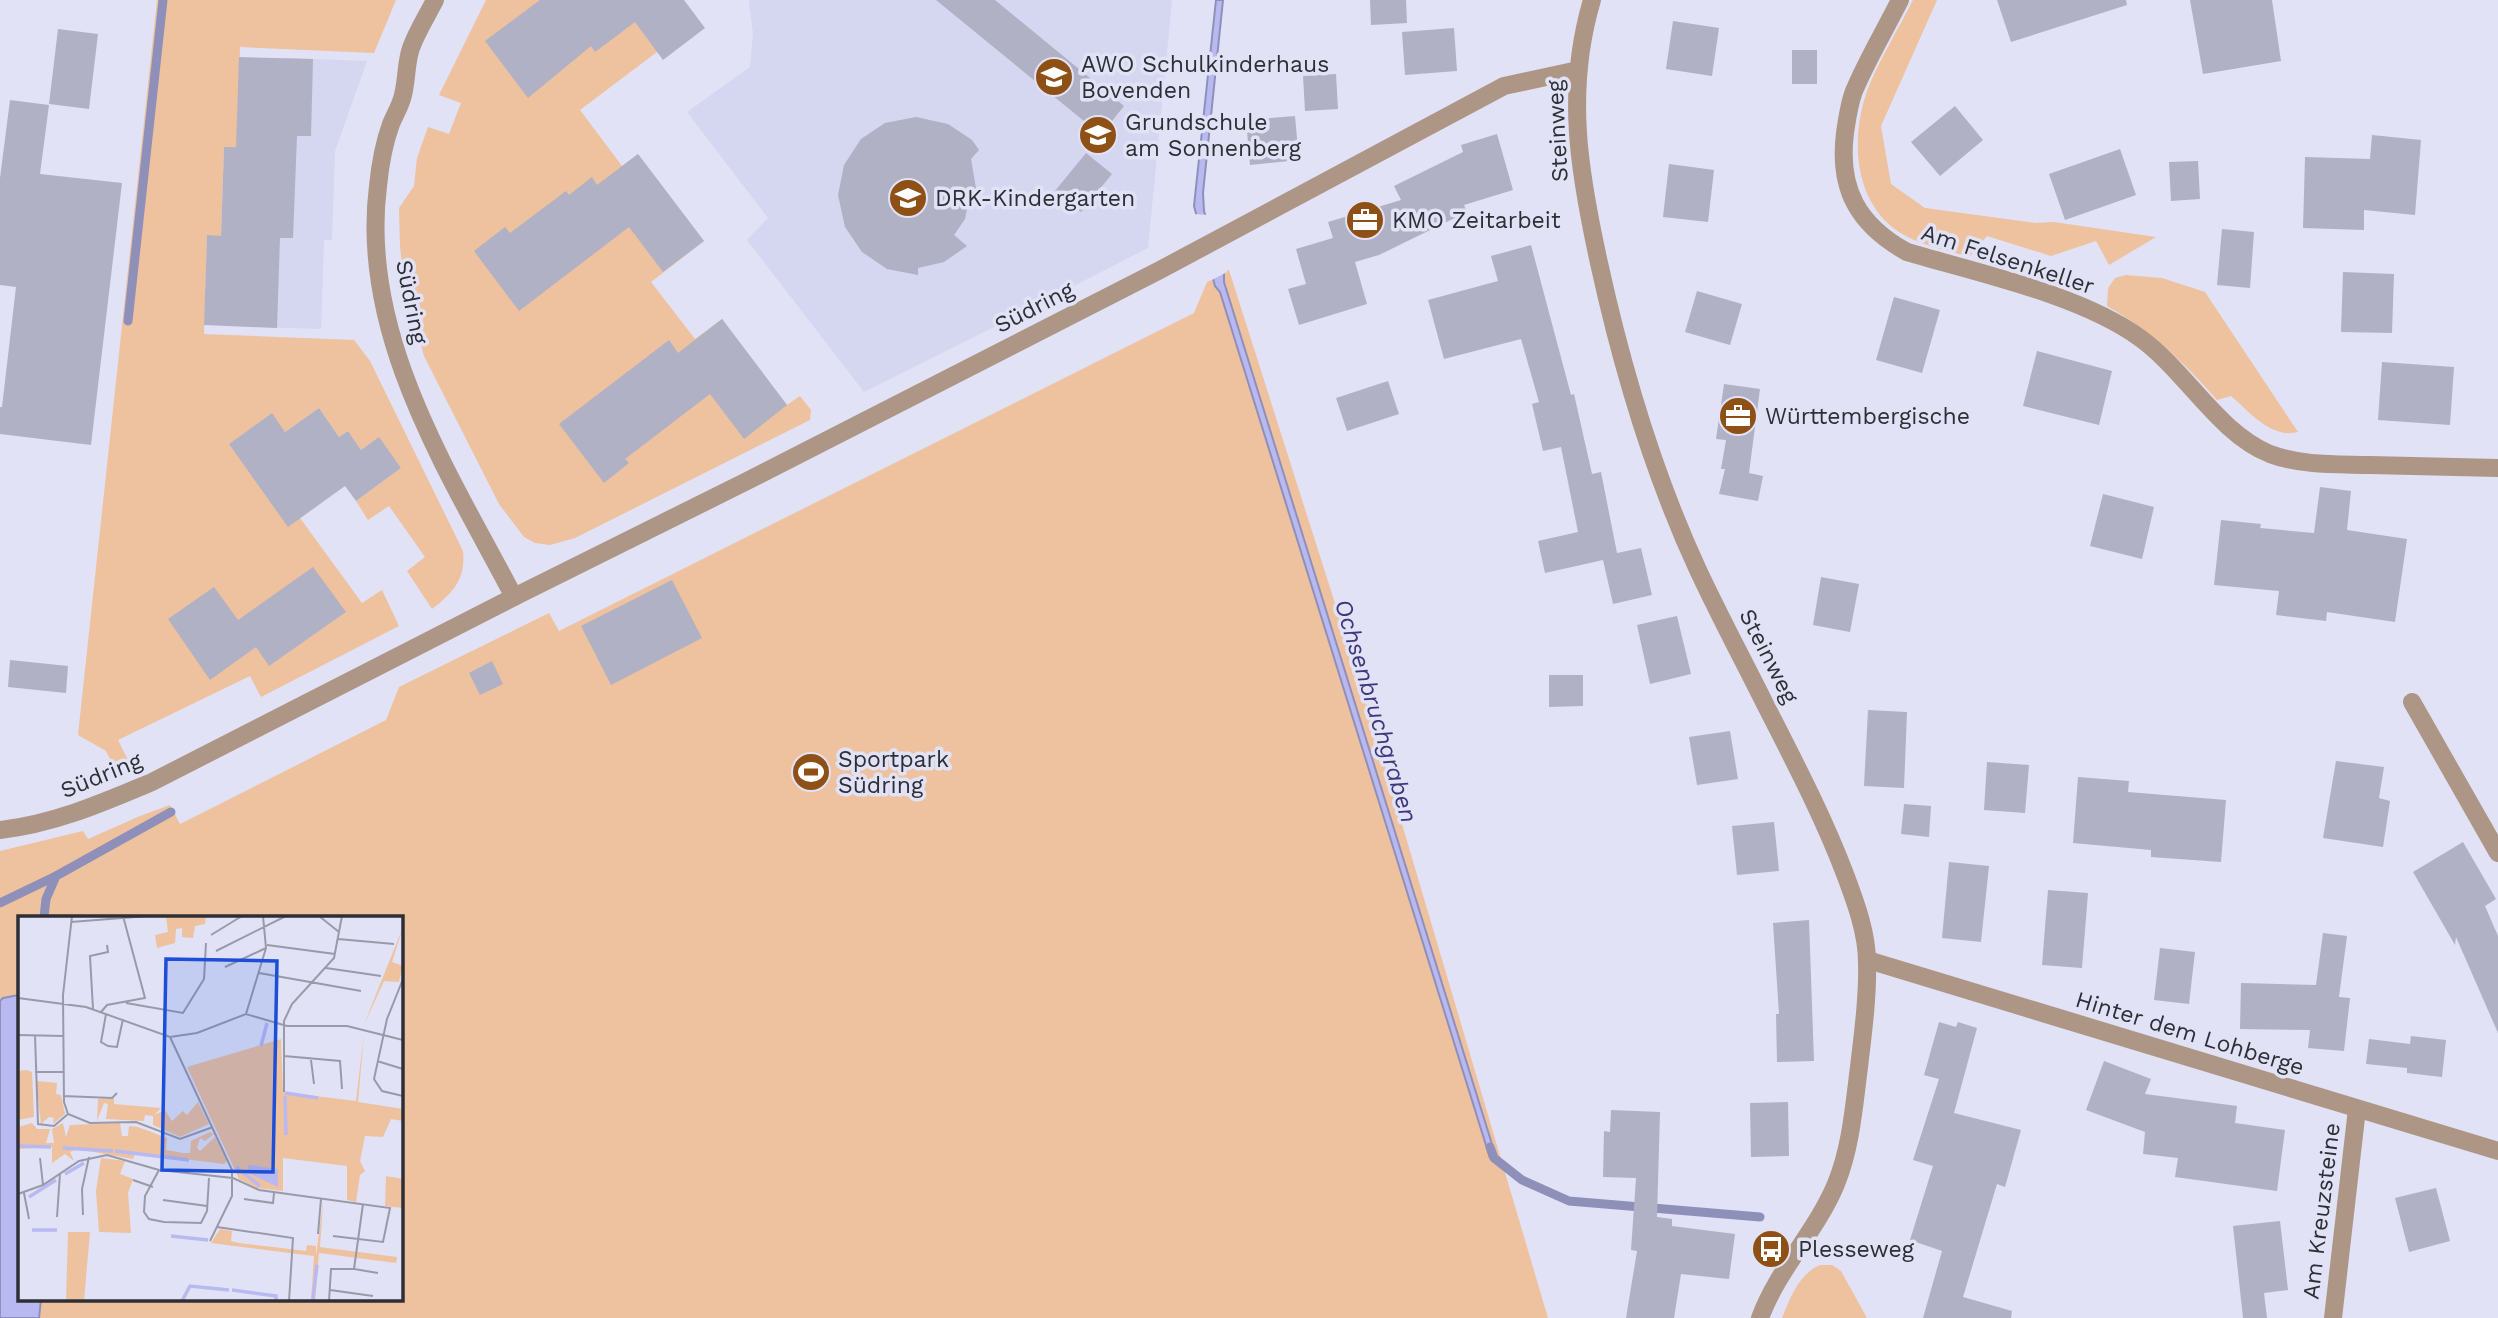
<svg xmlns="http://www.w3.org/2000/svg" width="2498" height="1318" font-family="'Work Sans',sans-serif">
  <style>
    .built { fill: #d5d6f0 }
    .green { fill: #eec19f; fill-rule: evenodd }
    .water { fill: #b9b9f2; stroke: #8f90ba; stroke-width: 2 }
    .pier { fill: #e1e2f6 }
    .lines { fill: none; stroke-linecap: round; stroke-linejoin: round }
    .stream { stroke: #8f90ba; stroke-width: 9 }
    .building { fill: #b0b1c4 }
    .minor { stroke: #ad9685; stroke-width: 18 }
    .labels { text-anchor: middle; stroke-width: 7; stroke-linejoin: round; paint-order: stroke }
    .poi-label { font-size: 23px; fill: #2e2f36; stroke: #e1e2f6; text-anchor: start }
    .street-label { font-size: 23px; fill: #2e2f36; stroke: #e1e2f6 }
    .water-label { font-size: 24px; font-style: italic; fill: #3e377b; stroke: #e1e2f6 }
    .inset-river { fill: none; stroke: #b9b9f2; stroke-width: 3.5 }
    .inset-road { fill: none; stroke: #999aa9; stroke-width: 2 }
    .view { fill: #1d4ed8; fill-opacity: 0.15; stroke: #1d4ed8; stroke-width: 3.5 }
    .inset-edge { fill: none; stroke: #2e2f36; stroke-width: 3.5 }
  </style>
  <rect width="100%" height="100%" fill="#e1e2f6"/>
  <g class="built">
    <path d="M749 0H1172L1148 248 1011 318 1007 312 995 319 998 325 864 392 747 240 768 218 687 112 750 67 753 34Z"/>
    <path d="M286 58 367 61 335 151 332 240H324L321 329 251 327Z"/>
  </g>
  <g class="green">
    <path d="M157 0H396L374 53 240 47 237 147H224L221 236H207L204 334 354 340 370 361 463 551C466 579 453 593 432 609L407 571 425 557 389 506 368 520 356 501 401 468 379 438 361 450 348 431 339 437 319 408 285 432 271 414 229 444 300 518 362 603 382 590 399 626 261 697 250 676 118 740 129 762 117 766 111 761 106 751 78 735Z"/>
    <path d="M486 0H684L657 52 580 110 622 166 638 154 704 241 651 282 695 339 722 319 787 405 800 396 811 410 810 420 575 538 550 545 535 543 524 537 499 504 424 356 404 283 400 246 399 208 414 186 417 158 428 127 449 134 461 103 439 95Z"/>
    <path d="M1913 0H1937L1881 126 1891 184 1925 208 2036 223 2054 222 2156 237 2109 265 2096 241 2051 256 1987 236 1969 257C1946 250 1919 245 1899 232 1852 201 1850 134 1869 86 1881 57 1899 28 1913 0Z"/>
    <path d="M1229 270 1360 682 1548 1318H0V851L83 831 88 839 140 816 170 805 180 824 386 720 399 687 549 613 559 631 1194 313 1207 282ZM19 917H401V1299H19Z"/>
    <path d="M2126 275 2162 278 2205 292 2298 432C2271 439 2250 412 2231 396L2217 400C2184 362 2151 331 2107 306L2108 288 2115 278Z"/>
    <path d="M1820 1265H1832L1841 1271 1867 1318H1782C1790 1298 1799 1274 1820 1265Z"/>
  </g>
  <g class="water">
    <path d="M1216 0H1223L1203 193 1204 211 1224 274V282L1496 1157 1494 1158H1490L1220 292 1215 286 1194 206Z"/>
    <path d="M19 995V1299H41L39 1318H0V1001L3 998Z"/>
  </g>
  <path class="pier" d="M1193 214 1209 215 1227 272 1210 281Z"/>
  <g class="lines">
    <g class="stream">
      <path d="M128 321 163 0"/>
      <path d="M0 903 56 876"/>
      <path d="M44 917 46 899 56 876 171 812"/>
      <path d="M1490 1147 1494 1158 1522 1180 1569 1201 1760 1217"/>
    </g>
  </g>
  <g class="building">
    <path d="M540 0H684L705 28 663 60 635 22 595 52 591 46 528 98 485 41Z"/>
    <path d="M936 0H995L1124 106 1101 135Z"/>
    <path d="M1370 0H1406L1407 23 1371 25Z"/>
    <path d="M1997 0H2126L2127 5 2011 42Z"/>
    <path d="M2190 0H2272L2281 61 2203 74Z"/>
    <path d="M1673 21 1719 28 1712 76 1666 69Z"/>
    <path d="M1454 28 1457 71 1405 75 1402 32Z"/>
    <path d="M58 29 98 34 89 109 49 104Z"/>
    <rect x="1792" y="50" width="25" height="34"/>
    <path d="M239 57 313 59 311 136H297L293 238H280L277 328 204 325 207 235 221 236 224 147H236Z"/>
    <path d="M1336 74 1338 109 1305 111 1303 76Z"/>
    <path d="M10 100 49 105 40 174 122 183 91 445 0 434V407H2L16 287 0 285V178Z"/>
    <path d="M1955 106 1983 140 1940 176 1911 142Z"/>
    <path d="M1295 116 1299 160 1250 165 1246 120Z"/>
    <path d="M916 117 948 124 972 140 979 150 971 159 978 200H969L965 219 954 235 967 246 944 262 918 268V275L887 269 862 252 845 227 838 195 844 165 861 139 885 123Z"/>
    <path d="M1497 134 1513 190 1464 205 1467 212 1379 255 1355 262 1367 304 1299 325 1288 289 1306 284 1296 249 1333 238 1328 222 1401 200 1394 186 1463 152 1461 145Z"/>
    <path d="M2372 135 2421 140 2415 215 2364 210V230L2303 228 2305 157 2370 159Z"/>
    <path d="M2120 149 2136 195 2065 220 2049 174Z"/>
    <path d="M1086 153 1112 174 1081 212 1055 191Z"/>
    <path d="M638 154 704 241 663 272 629 227 519 311 474 251 505 227 510 233 566 191 569 195 592 177 597 185Z"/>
    <path d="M2198 161 2200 199 2171 201 2169 162Z"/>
    <path d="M1669 164 1714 170 1708 222 1663 217Z"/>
    <path d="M2222 229 2254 232 2250 288 2217 285Z"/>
    <path d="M1531 245 1571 395 1574 394 1592 474 1601 472 1617 553 1641 548 1652 595 1613 604 1603 560 1545 573 1538 541 1578 532 1561 447 1543 451 1532 404 1539 402 1521 339 1444 359 1428 300 1498 281 1491 256Z"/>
    <path d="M2343 272 2394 274 2392 333 2341 332Z"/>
    <path d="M1697 291 1742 304 1730 345 1685 332Z"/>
    <path d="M1894 297 1940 310 1922 373 1876 360Z"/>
    <path d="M722 319 787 405 744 439 710 394 625 459 629 463 604 483 559 424 669 340 678 353Z"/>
    <path d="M2037 351 2112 371 2099 425 2023 406Z"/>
    <path d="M2382 362 2454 367 2450 425 2378 420Z"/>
    <path d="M1388 381 1399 414 1347 431 1336 398Z"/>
    <path d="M1724 384 1760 389 1749 473 1763 476 1758 501 1719 494 1725 469H1721L1726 440 1716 439Z"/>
    <path d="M319 408 339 437 348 431 361 450 379 437 401 468 356 501 345 486 288 527 229 444 272 413 285 432Z"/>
    <path d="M2320 487 2351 491 2347 530 2407 539 2395 622 2327 612 2326 621 2276 615 2279 591 2214 585 2221 520 2261 524 2260 528 2314 533Z"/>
    <path d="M2103 494 2154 507 2142 559 2090 546Z"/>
    <path d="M313 567 346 612 269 666 256 647 210 680 168 619 214 587 238 620Z"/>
    <path d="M1821 577 1859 584 1850 632 1813 625Z"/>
    <path d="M672 580 702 638 611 685 581 626Z"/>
    <path d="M1677 616 1691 674 1650 684 1637 625Z"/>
    <path d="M10 660 68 666 66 693 8 687Z"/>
    <path d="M492 661 503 684 480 695 469 673Z"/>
    <path d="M1549 675H1583V706L1549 707Z"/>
    <path d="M1868 710 1907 712 1904 788 1864 786Z"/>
    <path d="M1730 731 1738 779 1697 785 1689 737Z"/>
    <path d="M2336 761 2384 767 2379 798 2390 801 2383 847 2323 838Z"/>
    <path d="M1987 762 2029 765 2025 813 1984 810Z"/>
    <path d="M2078 777 2129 781 2128 792 2226 800 2221 862 2151 857V850L2073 843Z"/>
    <path d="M1904 804 1931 806 1929 837 1901 834Z"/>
    <path d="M1774 822 1779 871 1737 875 1732 826Z"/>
    <path d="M2463 842 2496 899 2485 906 2498 936V1033L2456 937 2455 945 2413 872Z"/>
    <path d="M1949 862 1989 866 1981 942 1942 938Z"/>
    <path d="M2048 890 2088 893 2082 968 2042 965Z"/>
    <path d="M1809 920 1814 1061 1777 1062 1776 1014H1779L1773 923Z"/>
    <path d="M2323 933 2347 936 2339 997 2350 998 2344 1051 2308 1048 2310 1030 2240 1029 2241 983 2316 985Z"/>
    <path d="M2160 948 2195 952 2189 1004 2154 1000Z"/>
    <path d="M1939 1022 1956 1027 1958 1022 1977 1028 1954 1113 2021 1130 2005 1187 1997 1184 1963 1297 2012 1311 2011 1318H1923L1942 1251 1910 1240 1933 1166 1913 1160 1939 1079 1924 1075Z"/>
    <path d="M2411 1036 2446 1040 2442 1077 2407 1073V1068L2366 1064 2369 1039 2410 1044Z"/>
    <path d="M2104 1061 2151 1079 2145 1094 2237 1106 2235 1123 2285 1130 2277 1191 2175 1177 2178 1158 2143 1154 2145 1132 2086 1110Z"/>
    <path d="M1788 1102 1789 1156 1751 1157 1750 1103Z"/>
    <path d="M1611 1110 1660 1112 1657 1217 1672 1219V1226L1735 1234 1729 1279 1681 1274 1674 1318H1626L1637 1251 1631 1250 1636 1178 1603 1177 1604 1131 1610 1132Z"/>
    <path d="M2436 1188 2450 1241 2409 1252 2395 1198Z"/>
    <path d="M2280 1221 2288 1290 2264 1293 2267 1318H2243L2233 1226Z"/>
  </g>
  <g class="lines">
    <g class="minor">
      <path d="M435 0C427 16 417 31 411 48 406 62 407 79 403 95 401 105 395 114 391 124 384 143 380 166 378 186 359 335 448 471 514 597"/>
      <path d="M1592 0C1565 91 1579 172 1599 263 1622 368 1653 473 1698 570 1719 615 1742 658 1764 702 1793 759 1822 814 1845 874 1855 901 1867 932 1867 962 1868 996 1863 1033 1859 1067 1854 1106 1851 1147 1836 1184 1816 1232 1778 1269 1760 1318"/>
      <path d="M1900 0C1885 30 1867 60 1854 91 1849 104 1847 119 1845 133 1838 189 1858 225 1907 252 1978 273 2081 295 2140 338 2186 371 2218 433 2270 454 2302 466 2338 464 2370 465 2413 466 2455 467 2498 468"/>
      <path d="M2412 702 2498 853"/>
      <path d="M0 830C54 824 102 803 152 782L514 597 747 481 1160 270 1504 86 1578 70"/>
      <path d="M1868 960 2498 1151"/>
      <path d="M2333 1318 2357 1109"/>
    </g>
  </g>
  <defs>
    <symbol id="school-disc" viewBox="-11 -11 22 22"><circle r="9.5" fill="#8e5015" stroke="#e1e2f6"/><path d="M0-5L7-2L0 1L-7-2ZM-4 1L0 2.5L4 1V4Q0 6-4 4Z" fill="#fff"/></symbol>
    <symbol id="office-disc" viewBox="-11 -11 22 22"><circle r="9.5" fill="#8e5015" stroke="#e1e2f6"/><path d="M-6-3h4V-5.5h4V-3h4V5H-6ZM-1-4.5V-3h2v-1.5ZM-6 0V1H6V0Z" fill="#fff"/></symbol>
    <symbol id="stadium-disc" viewBox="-11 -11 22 22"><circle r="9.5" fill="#8e5015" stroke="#e1e2f6"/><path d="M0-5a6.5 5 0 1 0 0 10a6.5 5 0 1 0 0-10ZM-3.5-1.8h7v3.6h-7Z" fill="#fff"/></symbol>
    <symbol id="bus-disc" viewBox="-11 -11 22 22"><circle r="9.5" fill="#8e5015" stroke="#e1e2f6"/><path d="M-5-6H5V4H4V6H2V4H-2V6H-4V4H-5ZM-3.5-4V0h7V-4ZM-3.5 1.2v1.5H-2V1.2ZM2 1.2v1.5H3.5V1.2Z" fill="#fff"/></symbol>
  </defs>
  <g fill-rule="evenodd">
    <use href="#school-disc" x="1032" y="55" width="44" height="44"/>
    <use href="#school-disc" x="1076" y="113" width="44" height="44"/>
    <use href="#school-disc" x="886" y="176" width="44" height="44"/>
    <use href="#office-disc" x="1343" y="198" width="44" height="44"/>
    <use href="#office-disc" x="1716" y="394" width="44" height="44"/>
    <use href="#stadium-disc" x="789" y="750" width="44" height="44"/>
    <use href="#bus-disc" x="1749" y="1227" width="44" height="44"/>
  </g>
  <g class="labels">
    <g class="poi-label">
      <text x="1081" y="72">AWO Schulkinderhaus<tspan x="1081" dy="26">Bovenden</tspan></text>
      <text x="1125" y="130">Grundschule<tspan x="1125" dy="26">am Sonnenberg</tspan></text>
      <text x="935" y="206">DRK-Kindergarten</text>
      <text x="1392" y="228">KMO Zeitarbeit</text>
      <text x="1765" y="424">Württembergische</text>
      <text x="838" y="767">Sportpark<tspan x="838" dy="26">Südring</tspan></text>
      <text x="1798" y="1257">Plesseweg</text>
    </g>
    <g class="street-label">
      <text transform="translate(1557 131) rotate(-93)" y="8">Steinweg</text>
      <text transform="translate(2008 259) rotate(18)" y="8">Am Felsenkeller</text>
      <text transform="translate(412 302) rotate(79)" y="8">Südring</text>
      <text transform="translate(1034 307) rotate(-27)" y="8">Südring</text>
      <text transform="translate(1769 656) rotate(63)" y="8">Steinweg</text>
      <text transform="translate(101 775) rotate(-22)" y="8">Südring</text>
      <text transform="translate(2190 1033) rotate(17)" y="8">Hinter dem Lohberge</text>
      <text transform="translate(2321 1211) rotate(-83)" y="8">Am Kreuzsteine</text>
    </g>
    <g class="water-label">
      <text transform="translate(1376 711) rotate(73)" y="8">Ochsenbruchgraben</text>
    </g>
  </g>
  <g transform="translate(18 916)">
    <rect width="385" height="385" fill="#e1e2f6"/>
    <path d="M143 0H188L187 8 177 10 175 22 164 21V12L158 13 157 27 139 32 137 19 150 16 148 1ZM385 11 374 46 385 50 381 66 366 65 345 111ZM346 117 340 186 385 193V205L373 203 365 221 347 220 342 245 347 255 342 259 338 286 329 284V250L265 242V275L239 272 221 263 169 151 263 123 265 176 338 185ZM8 154 14 156 16 201 0 204V155ZM18 165 39 167 38 178 43 179 47 198 35 208 36 202 31 201 23 208ZM96 182V188L143 192 136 199 147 194 154 205 165 195 169 199 180 186 191 208 162 221 135 209V200L127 199 126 205 88 203 90 188 86 187 79 205 80 183ZM14 207 19 213H32L28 227H36L34 213 45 207 48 221 52 209 102 207 104 220H110L111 210 120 211 149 222 148 234 165 237H172L173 225 192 216 196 218 187 225 182 222 179 232 182 235 197 221 209 245 206 248 117 237 115 243 59 233 52 236 56 245 47 238 34 247V231L0 233V211ZM83 242 107 245 102 258 115 263 110 277 113 317 81 316 78 275ZM368 260 385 263V292L367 290ZM305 286 302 331 379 341 378 347 301 337 297 385H293L296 340 193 327 202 313 214 315 213 325 221 327 288 335 289 329 298 330V340ZM50 316H72L66 385H48Z" fill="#eec19f"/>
    <path d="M230 249 260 253V271L230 257Z" fill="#b9b9f2"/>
    <path class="inset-river" d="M243 130 249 107M267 177 300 182M267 180 268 219M0 230 33 231M45 232 95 235M97 235 171 244M218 251 242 270M47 258 66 247M11 281 38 264M14 314H39M153 320 190 324M214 374 258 380V385M295 383 299 349M164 385 172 370 211 374"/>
    <path class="inset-road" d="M54 0 45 79 46 186 50 198 72 207 118 206 162 223 195 211M301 0 321 16M53 6 130 0M193 19 224 0M320 23 376 28M249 29 317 38M198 35 268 0M207 51 248 32M308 52 363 60M241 57 343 75M385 63 369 103 356 163 364 175 385 180M0 82 68 91 152 121 179 117 228 98 269 110H329L385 124M108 87 165 97 186 63 188 27M75 93 72 40 90 36 89 29M83 96 89 89 127 82 105 0M88 98 83 126 90 130 99 131 105 103M228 98 248 32 245 0M0 119 45 120M17 119 20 208 36 210 50 198M152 121 214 254V280L192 325M266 140 322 145 324 173M293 144 296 168M359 145 385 153M17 156H46M266 176V105L274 88 316 42 324 0M45 180 94 182 99 177M22 242 25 269M141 254 127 280 126 296 131 303 146 306 183 307 189 295 191 262M115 264 135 271M6 277 11 303M0 278 25 269 61 245 89 239 141 254 215 262 241 274 372 292 365 326 315 320M226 283 255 287 256 277M145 284 189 290M345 288 336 353 360 357M65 299 64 273 71 241M39 301 42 257M199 311 275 322 271 385M300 318 303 283M312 374 355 380M311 385 313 353H336"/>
    <path class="view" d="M148 43 259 45 255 256 144 254Z"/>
    <rect width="385" height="385" class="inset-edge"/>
  </g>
</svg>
